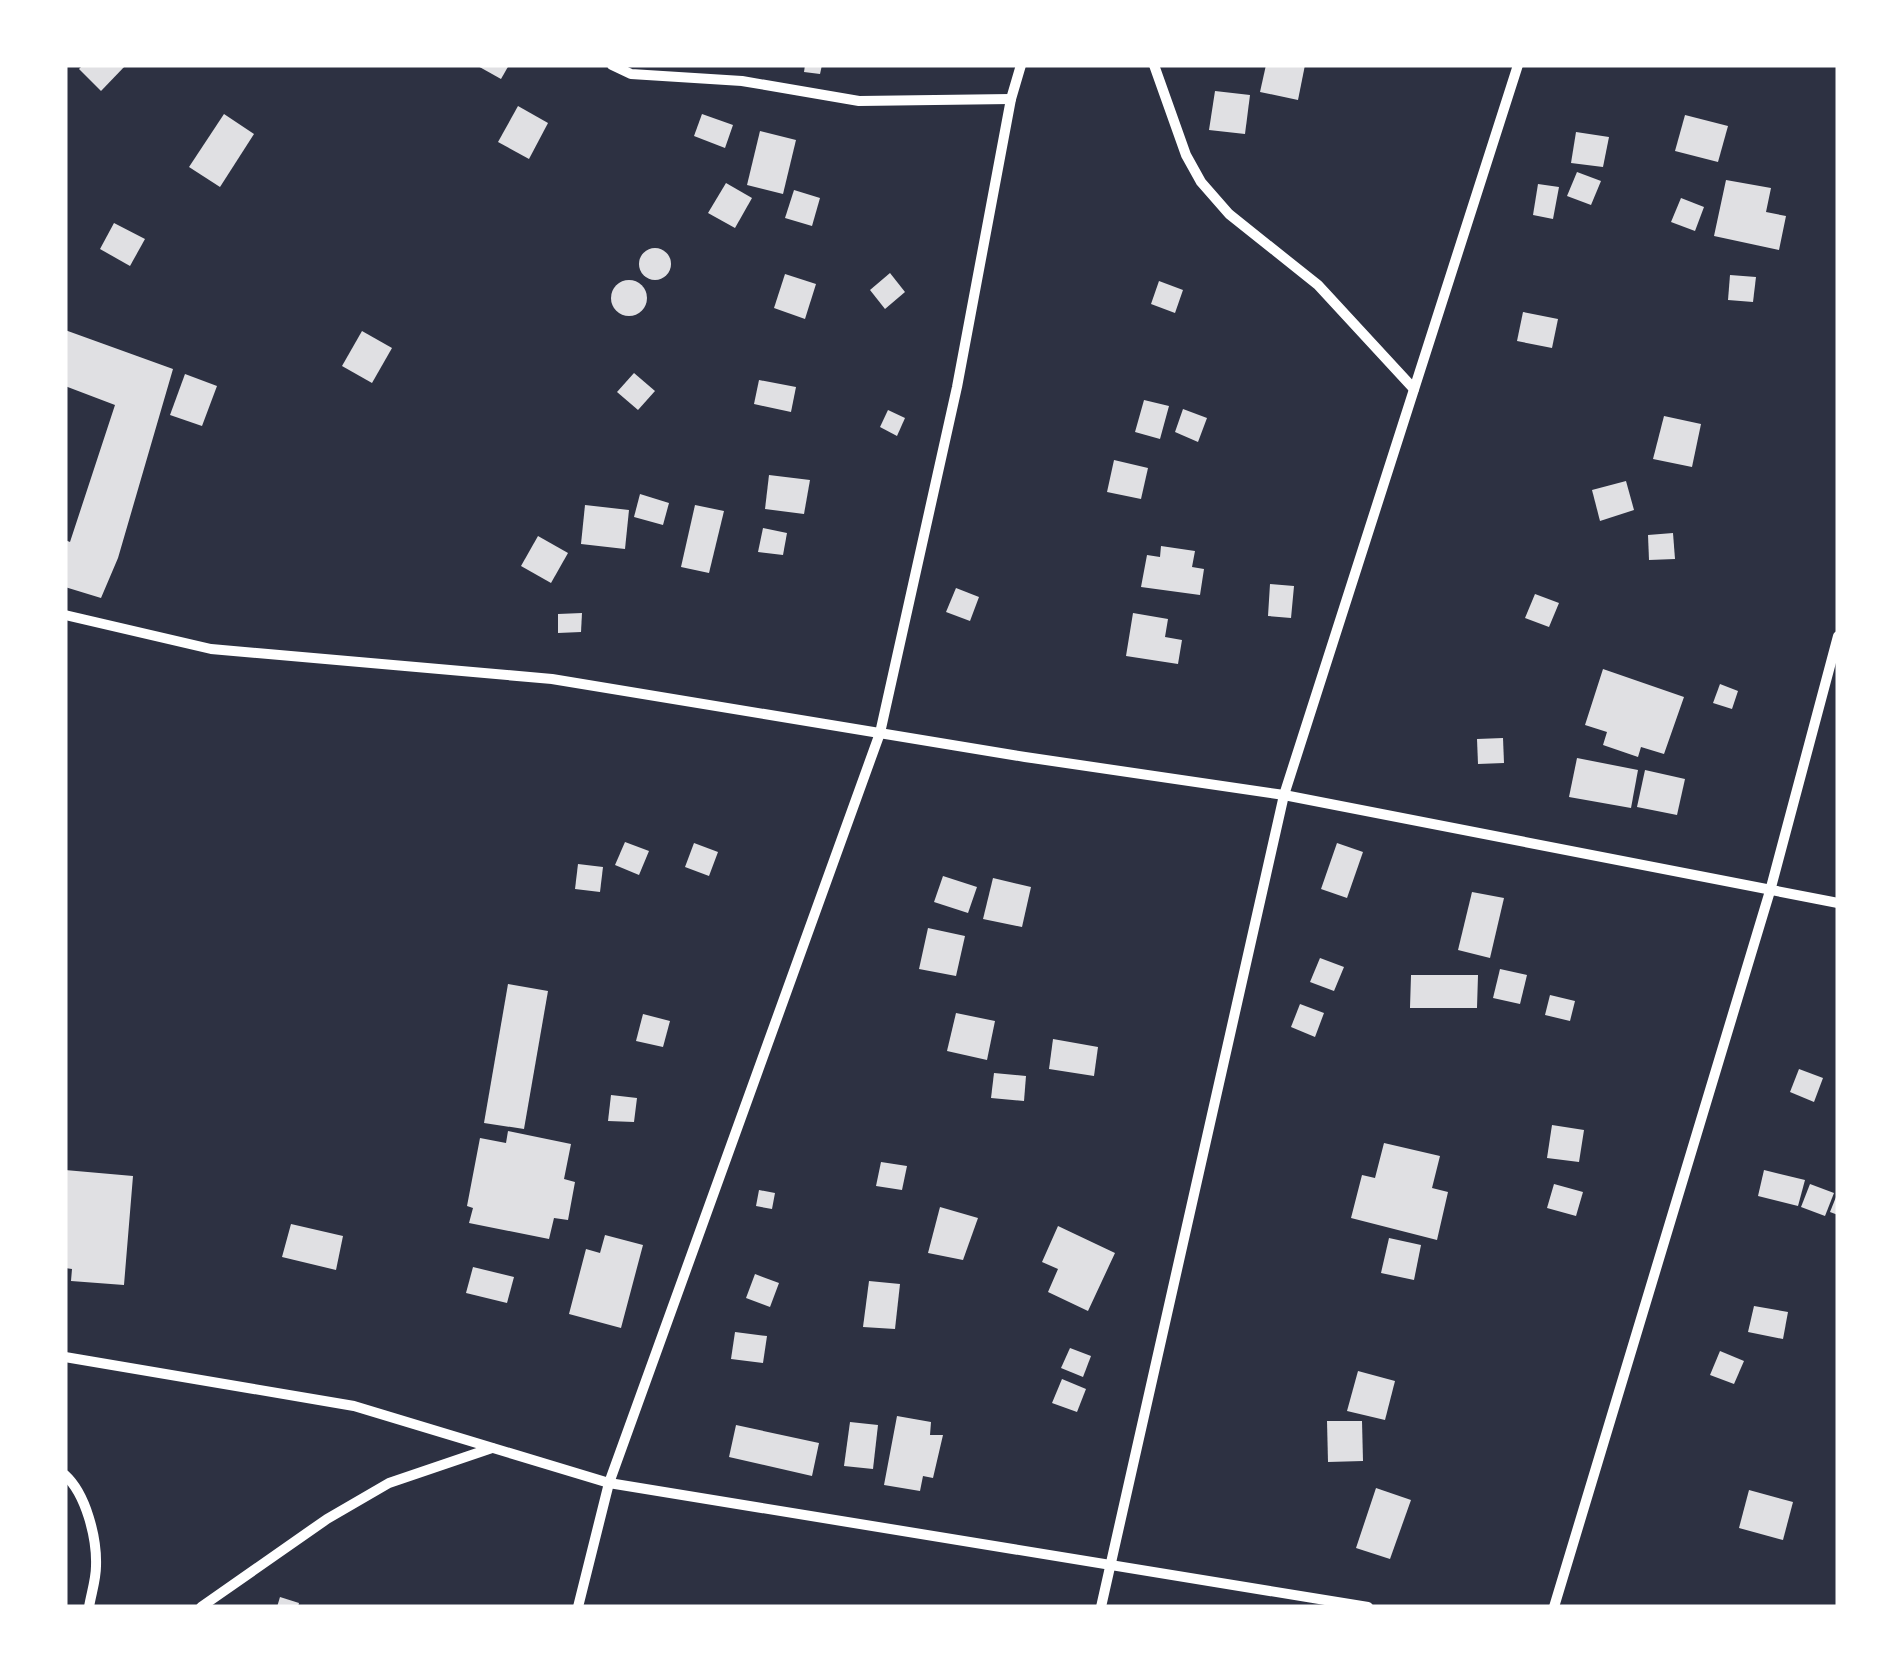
<svg xmlns="http://www.w3.org/2000/svg" width="1903" height="1672" font-family="'Roboto Condensed',sans-serif">
  <style>
    .building { fill: #e0e0e3 }
    .lines { fill: none; stroke-linecap: round; stroke-linejoin: round }
    .minor { stroke: #fff; stroke-width: 10 }
  </style>
  <rect width="100%" height="100%" fill="#2d3142"/>
  <g class="building">
    <path d="M83 65H126L101 91 79 69Z"/>
    <path d="M476 65H509L501 79Z"/>
    <path d="M805 65H822L820 74 804 72Z"/>
    <path d="M1266 65H1305L1298 100 1260 92Z"/>
    <path d="M1215 91 1250 95 1245 134 1209 130Z"/>
    <path d="M518 106 548 123 529 159 498 142Z"/>
    <path d="M224 114 254 134 220 187 189 167Z"/>
    <path d="M702 114 733 125 725 148 694 136Z"/>
    <path d="M1685 115 1728 126 1718 162 1675 151Z"/>
    <path d="M760 131 796 140 783 194 747 185Z"/>
    <path d="M1576 132 1609 137 1603 167 1571 163Z"/>
    <path d="M1577 172 1601 181 1591 205 1567 196Z"/>
    <path d="M1726 180 1771 188 1766 212 1786 216 1779 250 1714 236Z"/>
    <path d="M726 183 752 198 735 228 708 213Z"/>
    <path d="M1538 184 1559 187 1553 219 1533 215Z"/>
    <path d="M794 190 820 198 812 226 785 218Z"/>
    <path d="M1681 198 1704 207 1695 231 1671 222Z"/>
    <path d="M114 223 145 239 130 266 100 249Z"/>
    <circle cx="655" cy="264" r="16"/>
    <path d="M890 273 905 292 885 309 870 290Z"/>
    <path d="M785 274 816 284 805 319 774 308Z"/>
    <path d="M1730 275 1756 277 1753 302 1728 300Z"/>
    <circle cx="629" cy="298" r="18"/>
    <path d="M1159 281 1183 290 1175 313 1151 304Z"/>
    <path d="M1523 312 1558 319 1552 348 1517 341Z"/>
    <path d="M65 330 173 369 118 558 101 598 65 587V540L70 542 115 405 65 386Z"/>
    <path d="M362 331 392 348 372 383 342 366Z"/>
    <path d="M634 373 655 391 638 410 617 392Z"/>
    <path d="M185 374 217 386 202 426 170 415Z"/>
    <path d="M759 380 796 387 791 412 754 404Z"/>
    <path d="M1144 400 1169 406 1160 439 1135 432Z"/>
    <path d="M1183 409 1207 418 1198 442 1175 432Z"/>
    <path d="M888 410 905 418 897 436 880 427Z"/>
    <path d="M1664 416 1701 424 1692 467 1653 459Z"/>
    <path d="M1114 460 1148 468 1141 499 1107 492Z"/>
    <path d="M769 475 810 480 804 514 765 509Z"/>
    <path d="M1626 481 1634 510 1600 521 1592 490Z"/>
    <path d="M640 494 669 503 663 525 634 517Z"/>
    <path d="M585 505 629 510 625 549 581 544Z"/>
    <path d="M695 505 724 511 709 573 681 567Z"/>
    <path d="M763 528 787 533 783 555 758 552Z"/>
    <path d="M1673 533 1675 559 1649 560 1648 535Z"/>
    <path d="M538 536 568 553 551 583 521 566Z"/>
    <path d="M1161 546 1195 551 1192 567 1204 569 1200 595 1141 587 1147 555 1160 557Z"/>
    <path d="M1270 584 1294 586 1291 618 1268 616Z"/>
    <path d="M956 588 979 597 970 621 946 612Z"/>
    <path d="M1535 594 1559 603 1549 627 1525 618Z"/>
    <path d="M582 613 581 632 558 633V614Z"/>
    <path d="M1133 613 1168 619 1165 637 1182 640 1178 664 1126 656Z"/>
    <path d="M1603 669 1684 697 1664 754 1641 747 1638 757 1603 745 1607 732 1585 725Z"/>
    <path d="M1720 684 1738 691 1732 709 1713 703Z"/>
    <path d="M1503 738 1504 763 1478 764 1477 739Z"/>
    <path d="M1577 758 1638 770 1631 808 1569 797Z"/>
    <path d="M1645 770 1685 779 1677 815 1637 807Z"/>
    <path d="M625 842 649 851 639 875 615 865Z"/>
    <path d="M694 843 718 852 709 876 685 867Z"/>
    <path d="M1337 843 1363 852 1347 898 1321 889Z"/>
    <path d="M578 864 603 867 600 892 575 889Z"/>
    <path d="M943 876 977 887 968 913 934 902Z"/>
    <path d="M993 878 1031 887 1022 927 983 919Z"/>
    <path d="M1472 892 1504 898 1490 958 1458 950Z"/>
    <path d="M928 928 965 936 956 976 919 969Z"/>
    <path d="M1320 958 1344 967 1334 991 1310 982Z"/>
    <path d="M1500 969 1527 975 1520 1004 1493 998Z"/>
    <path d="M1411 975H1478L1477 1008H1410Z"/>
    <path d="M508 984 548 991 524 1129 484 1123Z"/>
    <path d="M1550 995 1575 1001 1570 1021 1545 1015Z"/>
    <path d="M1300 1004 1324 1013 1315 1037 1291 1027Z"/>
    <path d="M956 1013 995 1021 987 1060 947 1051Z"/>
    <path d="M643 1014 670 1021 663 1047 636 1041Z"/>
    <path d="M1053 1039 1098 1047 1094 1076 1049 1069Z"/>
    <path d="M1799 1069 1823 1078 1814 1102 1790 1092Z"/>
    <path d="M994 1073 1026 1076 1024 1101 991 1098Z"/>
    <path d="M611 1095 637 1098 634 1122 608 1121Z"/>
    <path d="M1552 1125 1584 1130 1579 1162 1547 1158Z"/>
    <path d="M508 1131 571 1144 564 1179 575 1182 568 1220 554 1218 549 1239 469 1223 473 1208 467 1206 480 1138 506 1143Z"/>
    <path d="M1384 1143 1440 1156 1432 1188 1448 1192 1437 1240 1351 1218 1362 1175 1375 1178Z"/>
    <path d="M881 1162 907 1166 902 1190 876 1186Z"/>
    <path d="M65 1170 133 1176 124 1285 71 1281 72 1269 65 1268Z"/>
    <path d="M1764 1170 1805 1180 1798 1206 1758 1196Z"/>
    <path d="M1554 1184 1583 1192 1576 1216 1547 1208Z"/>
    <path d="M1810 1184 1834 1193 1825 1216 1801 1207Z"/>
    <path d="M759 1190 775 1193 772 1209 756 1206Z"/>
    <path d="M1838 1192V1215L1830 1212Z"/>
    <path d="M940 1207 978 1218 963 1260 928 1253Z"/>
    <path d="M291 1224 343 1236 336 1270 282 1257Z"/>
    <path d="M1058 1226 1115 1253 1088 1311 1048 1292 1058 1269 1042 1262Z"/>
    <path d="M605 1235 643 1245 621 1328 569 1314 586 1249 600 1253Z"/>
    <path d="M1389 1238 1421 1245 1414 1280 1381 1273Z"/>
    <path d="M473 1267 514 1277 507 1303 466 1293Z"/>
    <path d="M755 1274 779 1283 770 1307 746 1298Z"/>
    <path d="M869 1281 900 1284 895 1329 863 1327Z"/>
    <path d="M1754 1306 1788 1312 1783 1339 1748 1332Z"/>
    <path d="M735 1332 767 1336 763 1363 731 1359Z"/>
    <path d="M1070 1348 1091 1356 1083 1377 1061 1368Z"/>
    <path d="M1720 1351 1744 1361 1734 1384 1710 1375Z"/>
    <path d="M1358 1371 1395 1381 1385 1420 1347 1411Z"/>
    <path d="M1062 1379 1086 1389 1077 1412 1052 1403Z"/>
    <path d="M897 1416 931 1422 930 1435H943L933 1478 923 1476 920 1491 884 1485Z"/>
    <path d="M1327 1421H1362L1363 1461 1328 1462Z"/>
    <path d="M850 1422 878 1425 873 1469 844 1466Z"/>
    <path d="M736 1425 819 1443 812 1476 729 1457Z"/>
    <path d="M1376 1488 1411 1500 1390 1559 1356 1548Z"/>
    <path d="M1749 1490 1793 1502 1783 1540 1739 1528Z"/>
    <path d="M280 1597 299 1603 298 1607H277Z"/>
  </g>
  <g class="lines">
    <g class="minor">
      <path d="M612 65 631 74 742 81 859 101 1011 99"/>
      <path d="M1154 65 1186 155 1201 182 1229 214 1318 285 1414 389"/>
      <path d="M65 615 211 649 552 679 1025 757 1284 795 1838 903"/>
      <path d="M65 1357 354 1406 609 1483 1368 1607"/>
      <path d="M65 1475C86 1494 97 1538 96 1566 96 1580 91 1594 89 1607"/>
      <path d="M201 1607 327 1519 389 1483 492 1448"/>
      <path d="M578 1607 609 1483 880 733 957 387 1011 99 1021 65"/>
      <path d="M1101 1607 1284 795 1518 65"/>
      <path d="M1554 1607 1770 891 1838 636"/>
    </g>
  </g>
  <rect width="1903" height="1672" fill="none" stroke="#ffffff" stroke-width="135"/>
</svg>
